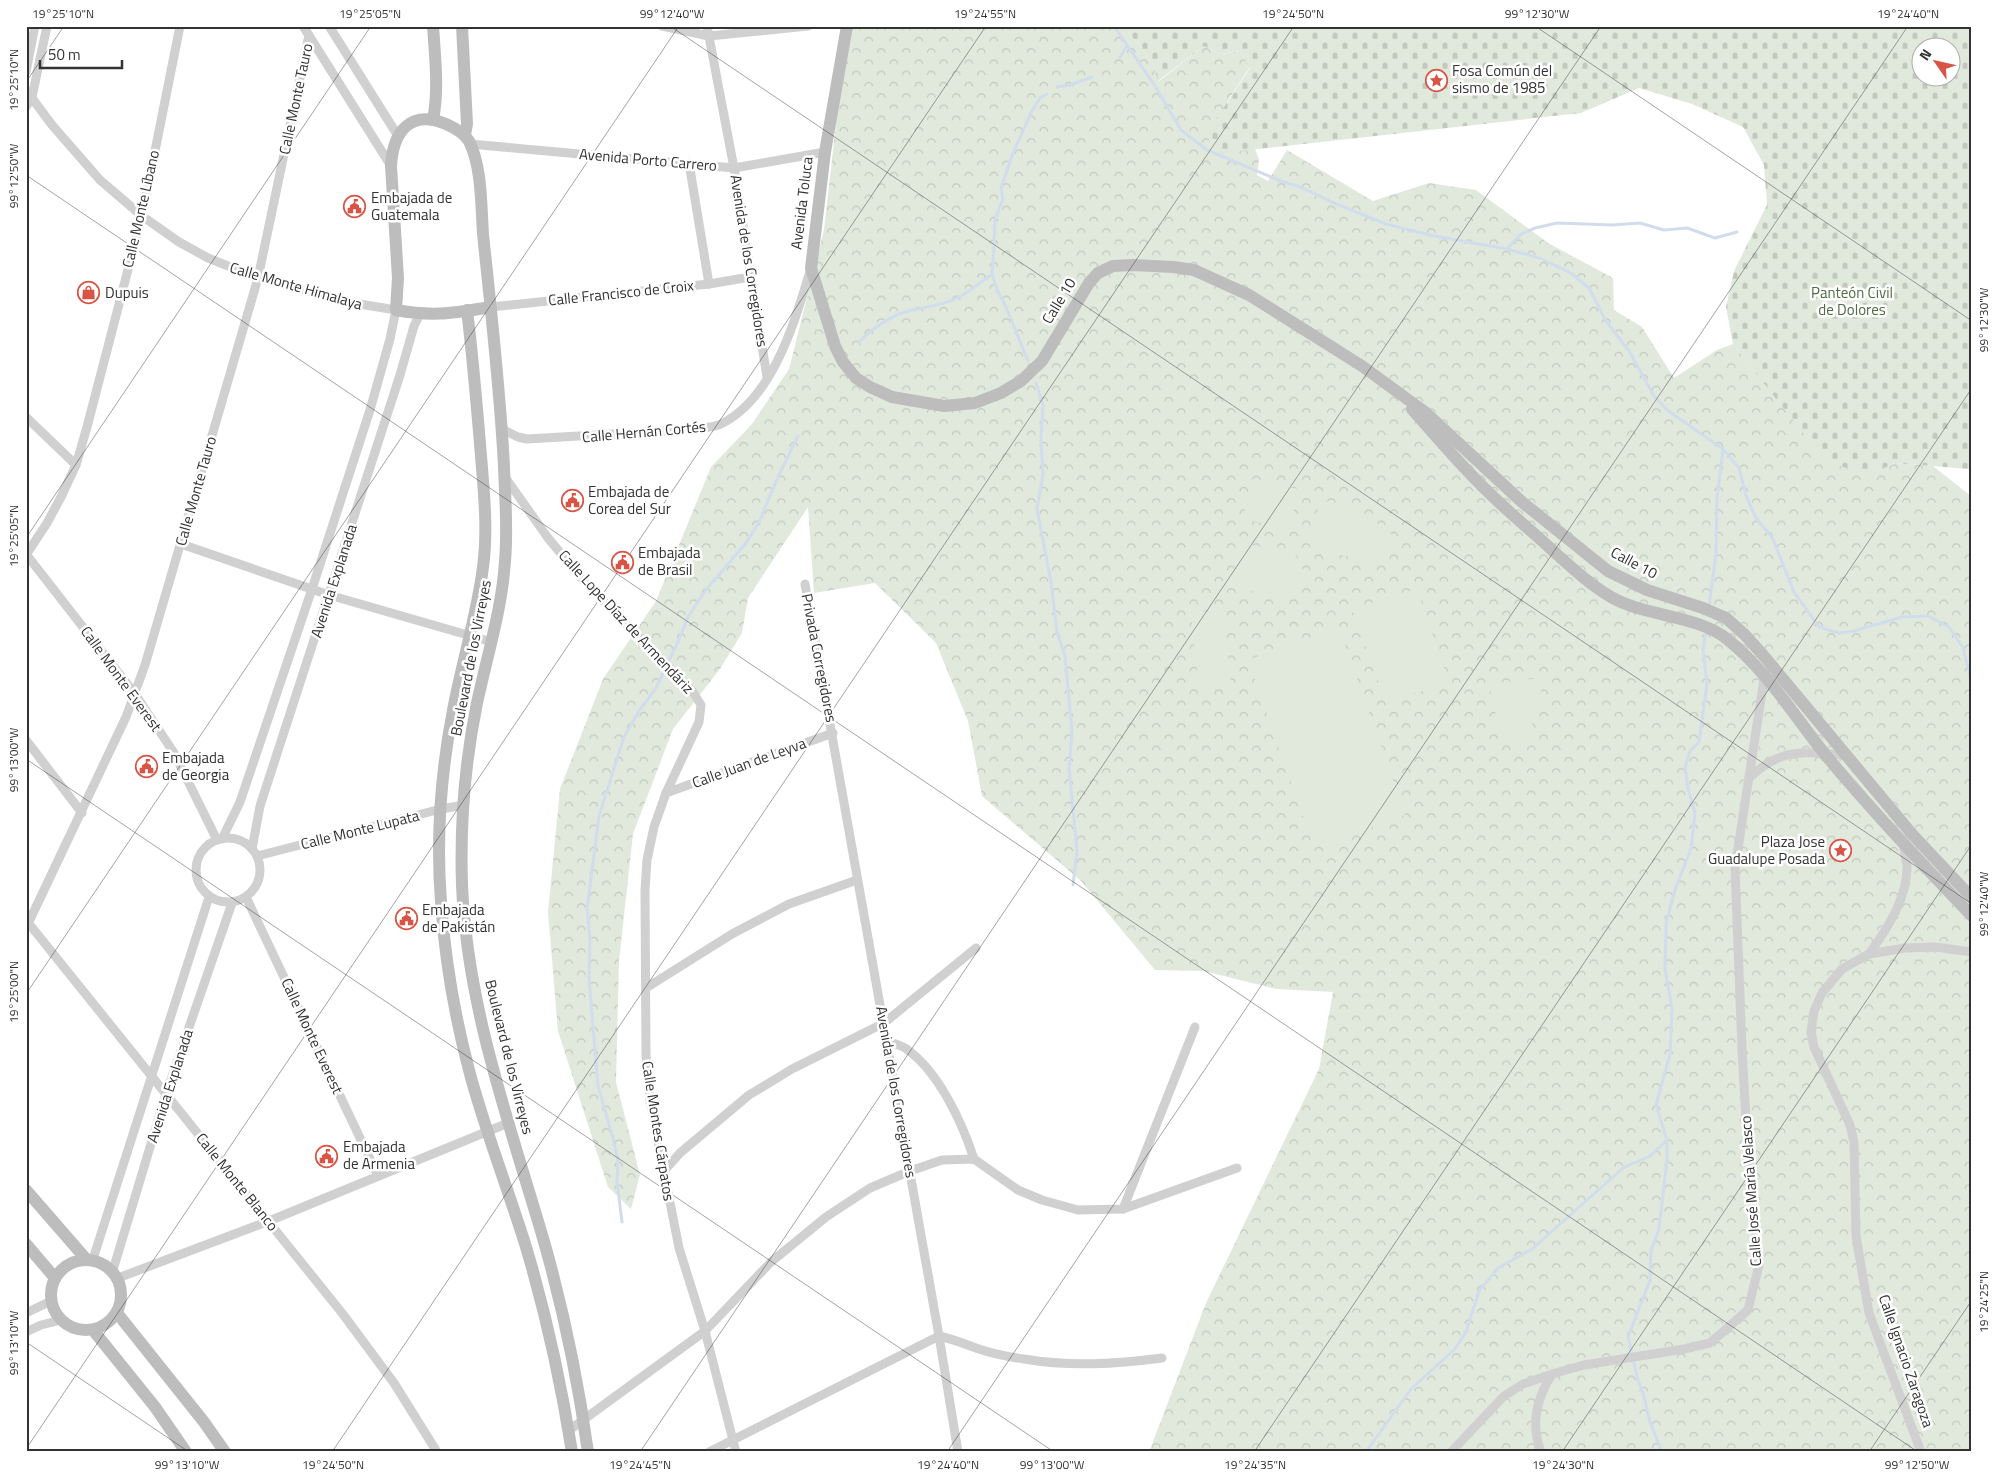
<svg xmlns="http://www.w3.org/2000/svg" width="1998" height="1478" font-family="'Titillium Web',sans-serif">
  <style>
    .forest { fill: url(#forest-crowns) }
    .cemetery { fill: url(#cemetery-stones); fill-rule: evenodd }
    .park { fill: #e1e9dd }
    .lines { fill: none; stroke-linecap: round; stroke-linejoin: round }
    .stream { stroke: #d1ddec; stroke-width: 3 }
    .street { stroke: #d0d0d0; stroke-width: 9 }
    .secondary { stroke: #bdbdbd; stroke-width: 12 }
    .ticks { fill: none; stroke: #333; stroke-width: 1; stroke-opacity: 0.45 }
    .labels { text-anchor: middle; stroke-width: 5; stroke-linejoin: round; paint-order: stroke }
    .poi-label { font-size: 15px; fill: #333; stroke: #fff; text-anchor: start }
    .street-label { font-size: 15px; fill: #333; stroke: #fff }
    .park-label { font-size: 15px; fill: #4f6c43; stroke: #fff }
    .neatline { fill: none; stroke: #333; stroke-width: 2 }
    .ticks-label { font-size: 12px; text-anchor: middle; fill: #333 }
  </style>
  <defs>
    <pattern id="forest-crowns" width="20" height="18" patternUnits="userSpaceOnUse" patternTransform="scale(1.25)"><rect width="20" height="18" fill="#e1e9dd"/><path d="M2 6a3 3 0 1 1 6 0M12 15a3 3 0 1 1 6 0" fill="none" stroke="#c2c8be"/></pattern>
    <pattern id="cemetery-stones" width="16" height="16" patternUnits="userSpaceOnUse" patternTransform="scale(1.25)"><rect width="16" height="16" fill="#e1e9dd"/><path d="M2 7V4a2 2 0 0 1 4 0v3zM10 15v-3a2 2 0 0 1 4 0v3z" fill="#c2c8be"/></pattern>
  </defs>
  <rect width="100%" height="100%" fill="#fff"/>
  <path class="forest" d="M847 26H1126L1129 33 1153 63 1159 81 1204 46 1219 54 1240 51 1250 67 1227 102 1253 143 1259 160 1257 175 1268 181 1287 150 1373 201 1429 183 1476 190 1548 243 1613 278 1614 310 1642 327 1674 378 1717 350 1733 344 1778 399 1879 471 1895 463 1933 466 1972 497V1452H1149L1206 1303 1319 1069 1333 992 1276 989 1204 971 1155 970 1081 881 982 796 968 721 936 643 875 583 814 593 808 507 748 598 742 633 720 669 673 729 633 834 619 961 616 1082 640 1175 631 1209 608 1187 558 1031 548 912 560 789 603 679 656 601 711 467 752 424 789 369 824 230Z"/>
  <path class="cemetery" d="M1126 26H1972V465L1969 469 1895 463 1879 471 1863 473 1826 462 1733 344 1726 307 1734 271 1767 205 1764 165 1743 127 1692 104 1639 88 1581 113 1213 154 1207 133 1250 68 1240 51 1219 54 1204 46 1158 81 1153 63 1129 33ZM1920 48H1950V78H1920Z"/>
  <g class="park">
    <path d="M1251 479 1298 489 1290 529 1243 519Z"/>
    <path d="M1320 500 1356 507 1392 535 1385 565 1310 548Z"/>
    <path d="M1239 543 1294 552 1304 572 1301 599 1231 588Z"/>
    <path d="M1417 589 1449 682 1386 703 1352 609Z"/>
    <path d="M1223 610 1231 685 1199 689 1191 613Z"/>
    <path d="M1339 627 1405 815 1314 848 1248 660Z"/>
    <path d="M1540 678 1542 688 1528 739 1502 743 1489 684Z"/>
  </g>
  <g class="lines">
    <g class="stream">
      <path d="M1114 26 1155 86 1181 130 1207 150 1278 180 1303 188 1334 203 1386 224 1434 236 1507 249 1539 258 1571 273 1589 288 1606 321 1629 351 1654 396 1667 410 1723 449 1739 468 1746 496 1756 518 1772 537 1794 592 1819 627 1839 633 1854 631 1902 617 1928 616 1949 627 1963 648 1972 684"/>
      <path d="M1120 57 1127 46"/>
      <path d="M1057 87 1070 85 1092 77"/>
      <path d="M1507 249 1521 234 1535 228 1557 223 1612 225 1640 223 1664 230 1687 228 1715 238 1737 232"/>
      <path d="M859 342C874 327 891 315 912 310 927 307 943 305 957 298 970 292 981 282 992 274"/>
      <path d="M1028 361 1006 307 997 290 992 274 994 246 995 220 1003 199 1001 188 1013 153 1032 111 1040 98 1047 94"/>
      <path d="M1036 383 1043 405 1041 440 1043 475 1037 509 1051 582 1057 632 1065 656 1072 732 1069 769 1077 850 1073 885"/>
      <path d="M1709 607 1716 553 1717 498 1723 449"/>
      <path d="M622 1222 617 1182 618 1160 613 1138 598 1086 589 978 590 939 587 909 599 816 624 737 639 711 656 688 681 635 688 617 705 591 746 543 759 522 778 477 798 436"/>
      <path d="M1366 1452 1411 1389 1454 1350 1466 1332 1479 1291 1498 1268 1532 1249 1623 1168 1650 1156 1666 1141"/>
      <path d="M1662 1452 1650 1422 1643 1393 1637 1377 1628 1337 1650 1280 1651 1251 1659 1229 1667 1160V1141L1656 1105 1670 1054 1672 1008 1665 969 1666 923 1676 887 1691 849 1695 813 1688 788 1685 768 1690 751 1699 742 1707 684 1703 650 1706 631"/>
    </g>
    <g class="street">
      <path d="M303 26 391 166"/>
      <path d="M329 26 398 136"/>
      <path d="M662 26 709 36 808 26"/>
      <path d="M707 26 734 168 767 377"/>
      <path d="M26 72 35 26"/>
      <path d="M26 90 52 125 100 180 142 216 179 242 208 258 258 278 347 302 396 310 390 339 370 410 312 589 240 802 222 839"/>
      <path d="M26 107 32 97 47 26"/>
      <path d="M470 144 734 168 825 152"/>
      <path d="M689 163 709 284"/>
      <path d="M491 307 709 284 750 277"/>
      <path d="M26 417 76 465"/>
      <path d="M502 429 518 437 527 439 699 429C706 427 715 427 721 424 774 398 795 320 811 268"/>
      <path d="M505 477 548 538 583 580 693 692 701 705 699 722 666 793 654 827 647 860 645 890 646 1055 650 1101 679 1248 705 1331 736 1452"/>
      <path d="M181 544 329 595 492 642"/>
      <path d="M26 554 135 694 174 753 217 840"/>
      <path d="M26 555 47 523 61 497 76 465 87 427 142 216 180 26"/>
      <path d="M805 584 939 1336 958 1452"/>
      <path d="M26 740 82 813"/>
      <path d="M1749 778C1782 747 1803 752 1845 755"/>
      <path d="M666 793 833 733"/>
      <circle cx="228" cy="870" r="32"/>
      <path d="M252 849 260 806 400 375 414 326 420 314"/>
      <path d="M257 856 441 809 464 805"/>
      <path d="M246 897 378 1176"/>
      <path d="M26 920 342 1313 394 1383 437 1452"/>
      <path d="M26 928 126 717 145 665 258 278 309 35"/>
      <path d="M1869 954C1887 929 1907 899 1907 867 1907 860 1903 852 1904 844"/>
      <path d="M646 988 732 934 789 904 857 880"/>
      <path d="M887 1041C892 1043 900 1045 905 1048 938 1070 962 1122 974 1159"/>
      <path d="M663 1172 680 1153 749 1095 792 1069 884 1023 976 948"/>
      <path d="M1123 1209 1195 1027"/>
      <path d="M93 1259 209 897"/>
      <path d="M113 1270 166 1094 232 903"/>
      <path d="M118 1278 269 1221 508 1123"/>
      <path d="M26 1313 51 1301"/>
      <path d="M26 1332 41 1325 61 1320"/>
      <path d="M568 1431 705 1331 771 1262 826 1217 870 1188 910 1171 942 1160 974 1159 1018 1190 1042 1200 1078 1210 1123 1209 1237 1168"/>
      <path d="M709 1452 939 1336C954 1339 966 1345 979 1349 993 1354 1010 1357 1024 1359 1071 1367 1116 1364 1162 1358"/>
      <path d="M1451 1452 1504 1396 1523 1384 1552 1374"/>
      <path d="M1541 1452C1530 1423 1537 1398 1552 1374L1584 1365 1684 1349 1710 1343 1748 1310 1759 1265 1747 1137 1742 1049 1735 868 1765 673"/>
      <path d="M1921 1452 1869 1313 1856 1236 1854 1142 1850 1125 1814 1047 1811 1032 1814 1011 1822 993 1842 969 1869 954 1905 948 1935 947 1972 952"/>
    </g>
    <g class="secondary">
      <path d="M462 26 467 124 465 135"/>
      <path d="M847 26 825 152 811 268 835 346 843 362 856 378 870 387 892 397 944 406 975 403 1001 393 1021 381 1042 361 1089 283 1098 273 1113 266 1133 265 1173 267 1194 270 1249 295 1362 366 1425 412 1522 502 1608 571 1647 590 1703 608 1726 618 1745 635 1763 655 1911 833 1972 898"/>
      <path d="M433 120C439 89 435 57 433 26"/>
      <path d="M491 307C453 313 434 317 396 310L398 278 391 166C393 132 410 109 446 124 455 128 464 133 469 141 482 167 481 205 483 234 491 311 500 389 504 466 505 498 508 529 505 561 502 609 487 656 477 703 465 762 460 825 462 885 467 1007 509 1122 543 1238 563 1308 578 1380 588 1452"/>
      <path d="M467 310C473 359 477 407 481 456 484 493 488 530 483 567 477 615 462 662 453 710 441 772 436 838 441 902 445 960 455 1018 470 1074 486 1133 508 1189 526 1247 546 1314 561 1383 572 1452"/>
      <path d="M1412 409C1441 442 1470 476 1502 505 1518 520 1535 534 1551 549 1570 566 1589 584 1611 597 1646 617 1697 615 1727 639 1766 670 1793 714 1824 753 1871 810 1921 863 1972 916"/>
      <path d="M26 1190 86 1259"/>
      <path d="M26 1244 55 1278"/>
      <circle cx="86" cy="1295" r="35"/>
      <path d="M117 1313 204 1422 225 1452"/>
      <path d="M93 1330 155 1407 186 1452"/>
    </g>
  </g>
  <path class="ticks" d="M670 26 1972 904M1535 26 1972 321M26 82 64 26M26 175 1918 1452M26 538 371 26M26 759 1054 1452M26 994 679 26M26 1342 189 1452M26 1449 986 26M332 1452 1294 26M640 1452 1601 26M947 1452 1908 26M1254 1452 1972 388M1562 1452 1972 844M1869 1452 1972 1300"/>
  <defs>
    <symbol id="sight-ring" viewBox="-11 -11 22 22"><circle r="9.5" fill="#fff" stroke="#d85546" stroke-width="1.5"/><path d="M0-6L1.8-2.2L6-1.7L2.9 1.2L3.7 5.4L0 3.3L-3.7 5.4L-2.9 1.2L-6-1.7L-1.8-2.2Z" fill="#d85546"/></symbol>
    <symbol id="civic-ring" viewBox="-11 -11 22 22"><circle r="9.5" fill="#fff" stroke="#d85546" stroke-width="1.5"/><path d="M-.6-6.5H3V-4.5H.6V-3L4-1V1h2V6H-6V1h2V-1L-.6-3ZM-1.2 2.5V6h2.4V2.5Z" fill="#d85546"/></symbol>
    <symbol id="shop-ring" viewBox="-11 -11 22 22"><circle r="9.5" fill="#fff" stroke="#d85546" stroke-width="1.5"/><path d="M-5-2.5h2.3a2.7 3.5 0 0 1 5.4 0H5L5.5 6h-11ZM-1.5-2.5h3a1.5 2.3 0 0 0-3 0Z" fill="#d85546"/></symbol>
  </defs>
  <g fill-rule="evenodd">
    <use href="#sight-ring" x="1424" y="68" width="25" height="25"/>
    <use href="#civic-ring" x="342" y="194" width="25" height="25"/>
    <use href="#shop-ring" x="76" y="280" width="25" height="25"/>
    <use href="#civic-ring" x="560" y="488" width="25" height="25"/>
    <use href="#civic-ring" x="610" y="550" width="25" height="25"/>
    <use href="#civic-ring" x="134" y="754" width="25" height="25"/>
    <use href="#sight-ring" x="1828" y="838" width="25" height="25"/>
    <use href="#civic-ring" x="394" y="906" width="25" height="25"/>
    <use href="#civic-ring" x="314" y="1144" width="25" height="25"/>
  </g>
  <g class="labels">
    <g class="poi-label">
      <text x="1452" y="76">Fosa Común del<tspan x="1452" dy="17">sismo de 1985</tspan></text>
      <text x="371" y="203">Embajada de<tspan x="371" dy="17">Guatemala</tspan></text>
      <text x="105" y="298">Dupuis</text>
      <text x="588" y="497">Embajada de<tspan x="588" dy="17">Corea del Sur</tspan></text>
      <text x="638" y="558">Embajada<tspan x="638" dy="17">de Brasil</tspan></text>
      <text x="162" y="763">Embajada<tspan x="162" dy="17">de Georgia</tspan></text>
      <text x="1825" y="847" text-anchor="end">Plaza Jose<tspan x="1825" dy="17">Guadalupe Posada</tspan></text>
      <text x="422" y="915">Embajada<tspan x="422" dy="17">de Pakistán</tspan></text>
      <text x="343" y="1152">Embajada<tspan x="343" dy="17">de Armenia</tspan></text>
    </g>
    <g class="street-label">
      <text transform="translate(296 99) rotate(-78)" y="5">Calle Monte Tauro</text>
      <text transform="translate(648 160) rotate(5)" y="5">Avenida Porto Carrero</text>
      <text transform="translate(802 203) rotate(-83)" y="5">Avenida Toluca</text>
      <text transform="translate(141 209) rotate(-77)" y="5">Calle Monte Líbano</text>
      <text transform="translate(749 261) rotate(81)" y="5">Avenida de los Corregidores</text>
      <text transform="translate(296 286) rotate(16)" y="5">Calle Monte Himalaya</text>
      <text transform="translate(621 293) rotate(-6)" y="5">Calle Francisco de Croix</text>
      <text transform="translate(1059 301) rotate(-59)" y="5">Calle 10</text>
      <text transform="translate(644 432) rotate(-5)" y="5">Calle Hernán Cortés</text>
      <text transform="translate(196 491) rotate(-74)" y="5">Calle Monte Tauro</text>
      <text transform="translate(1634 563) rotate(28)" y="5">Calle 10</text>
      <text transform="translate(334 581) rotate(-72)" y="5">Avenida Explanada</text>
      <text transform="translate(626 622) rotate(47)" y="5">Calle Lope Díaz de Armendáriz</text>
      <text transform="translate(471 658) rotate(-79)" y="5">Boulevard de los Virreyes</text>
      <text transform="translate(819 658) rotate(79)" y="5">Privada Corregidores</text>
      <text transform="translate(121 679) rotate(54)" y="5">Calle Monte Everest</text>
      <text transform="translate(749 763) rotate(-20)" y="5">Calle Juan de Leyva</text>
      <text transform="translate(360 830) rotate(-14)" y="5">Calle Monte Lupata</text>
      <text transform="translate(312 1036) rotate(65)" y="5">Calle Monte Everest</text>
      <text transform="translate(509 1057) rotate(76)" y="5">Boulevard de los Virreyes</text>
      <text transform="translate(170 1086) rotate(-72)" y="5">Avenida Explanada</text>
      <text transform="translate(896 1092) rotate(80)" y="5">Avenida de los Corregidores</text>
      <text transform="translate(658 1131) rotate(81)" y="5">Calle Montes Cárpatos</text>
      <text transform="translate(237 1182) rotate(51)" y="5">Calle Monte Blanco</text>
      <text transform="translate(1751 1191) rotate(-94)" y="5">Calle José María Velasco</text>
      <text transform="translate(1906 1361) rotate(71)" y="5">Calle Ignacio Zaragoza</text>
    </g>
    <g class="park-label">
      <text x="1852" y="298">Panteón Civil<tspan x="1852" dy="17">de Dolores</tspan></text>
    </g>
  </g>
  <rect width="1998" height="1478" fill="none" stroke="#ffffff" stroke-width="55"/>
  <g transform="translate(1936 62) rotate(304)"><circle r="24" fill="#ffffff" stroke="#adadad"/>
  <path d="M0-4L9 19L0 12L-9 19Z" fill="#d85546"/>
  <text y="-8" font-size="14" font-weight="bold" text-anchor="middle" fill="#333333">N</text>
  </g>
  <path d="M40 60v8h82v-8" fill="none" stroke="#333333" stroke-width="2.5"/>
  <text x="48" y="60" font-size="15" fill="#333333" stroke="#ffffff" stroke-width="4" paint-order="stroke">50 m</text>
  <rect x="28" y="28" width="1942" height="1422" class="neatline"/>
  <g class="ticks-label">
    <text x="63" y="18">19°25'10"N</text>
    <text x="370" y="18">19°25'05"N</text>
    <text x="672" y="18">99°12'40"W</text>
    <text x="985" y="18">19°24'55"N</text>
    <text x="1293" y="18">19°24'50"N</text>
    <text x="1537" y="18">99°12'30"W</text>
    <text x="1908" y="18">19°24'40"N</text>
    <text transform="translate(14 80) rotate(-90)" y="4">19°25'10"N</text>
    <text transform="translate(14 176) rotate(-90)" y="4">99°12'50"W</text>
    <text transform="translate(1984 320) rotate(-90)" y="4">99°12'30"W</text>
    <text transform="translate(14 536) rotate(-90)" y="4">19°25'05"N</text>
    <text transform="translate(14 760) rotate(-90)" y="4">99°13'00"W</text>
    <text transform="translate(1984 904) rotate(-90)" y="4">99°12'40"W</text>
    <text transform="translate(14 992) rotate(-90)" y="4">19°25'00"N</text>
    <text transform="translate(1984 1302) rotate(-90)" y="4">19°24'25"N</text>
    <text transform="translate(14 1343) rotate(-90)" y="4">99°13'10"W</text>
    <text x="187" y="1469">99°13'10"W</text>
    <text x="333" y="1469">19°24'50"N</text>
    <text x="640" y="1469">19°24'45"N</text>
    <text x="948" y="1469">19°24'40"N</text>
    <text x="1052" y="1469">99°13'00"W</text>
    <text x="1255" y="1469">19°24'35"N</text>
    <text x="1563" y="1469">19°24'30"N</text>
    <text x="1917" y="1469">99°12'50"W</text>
  </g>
</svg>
